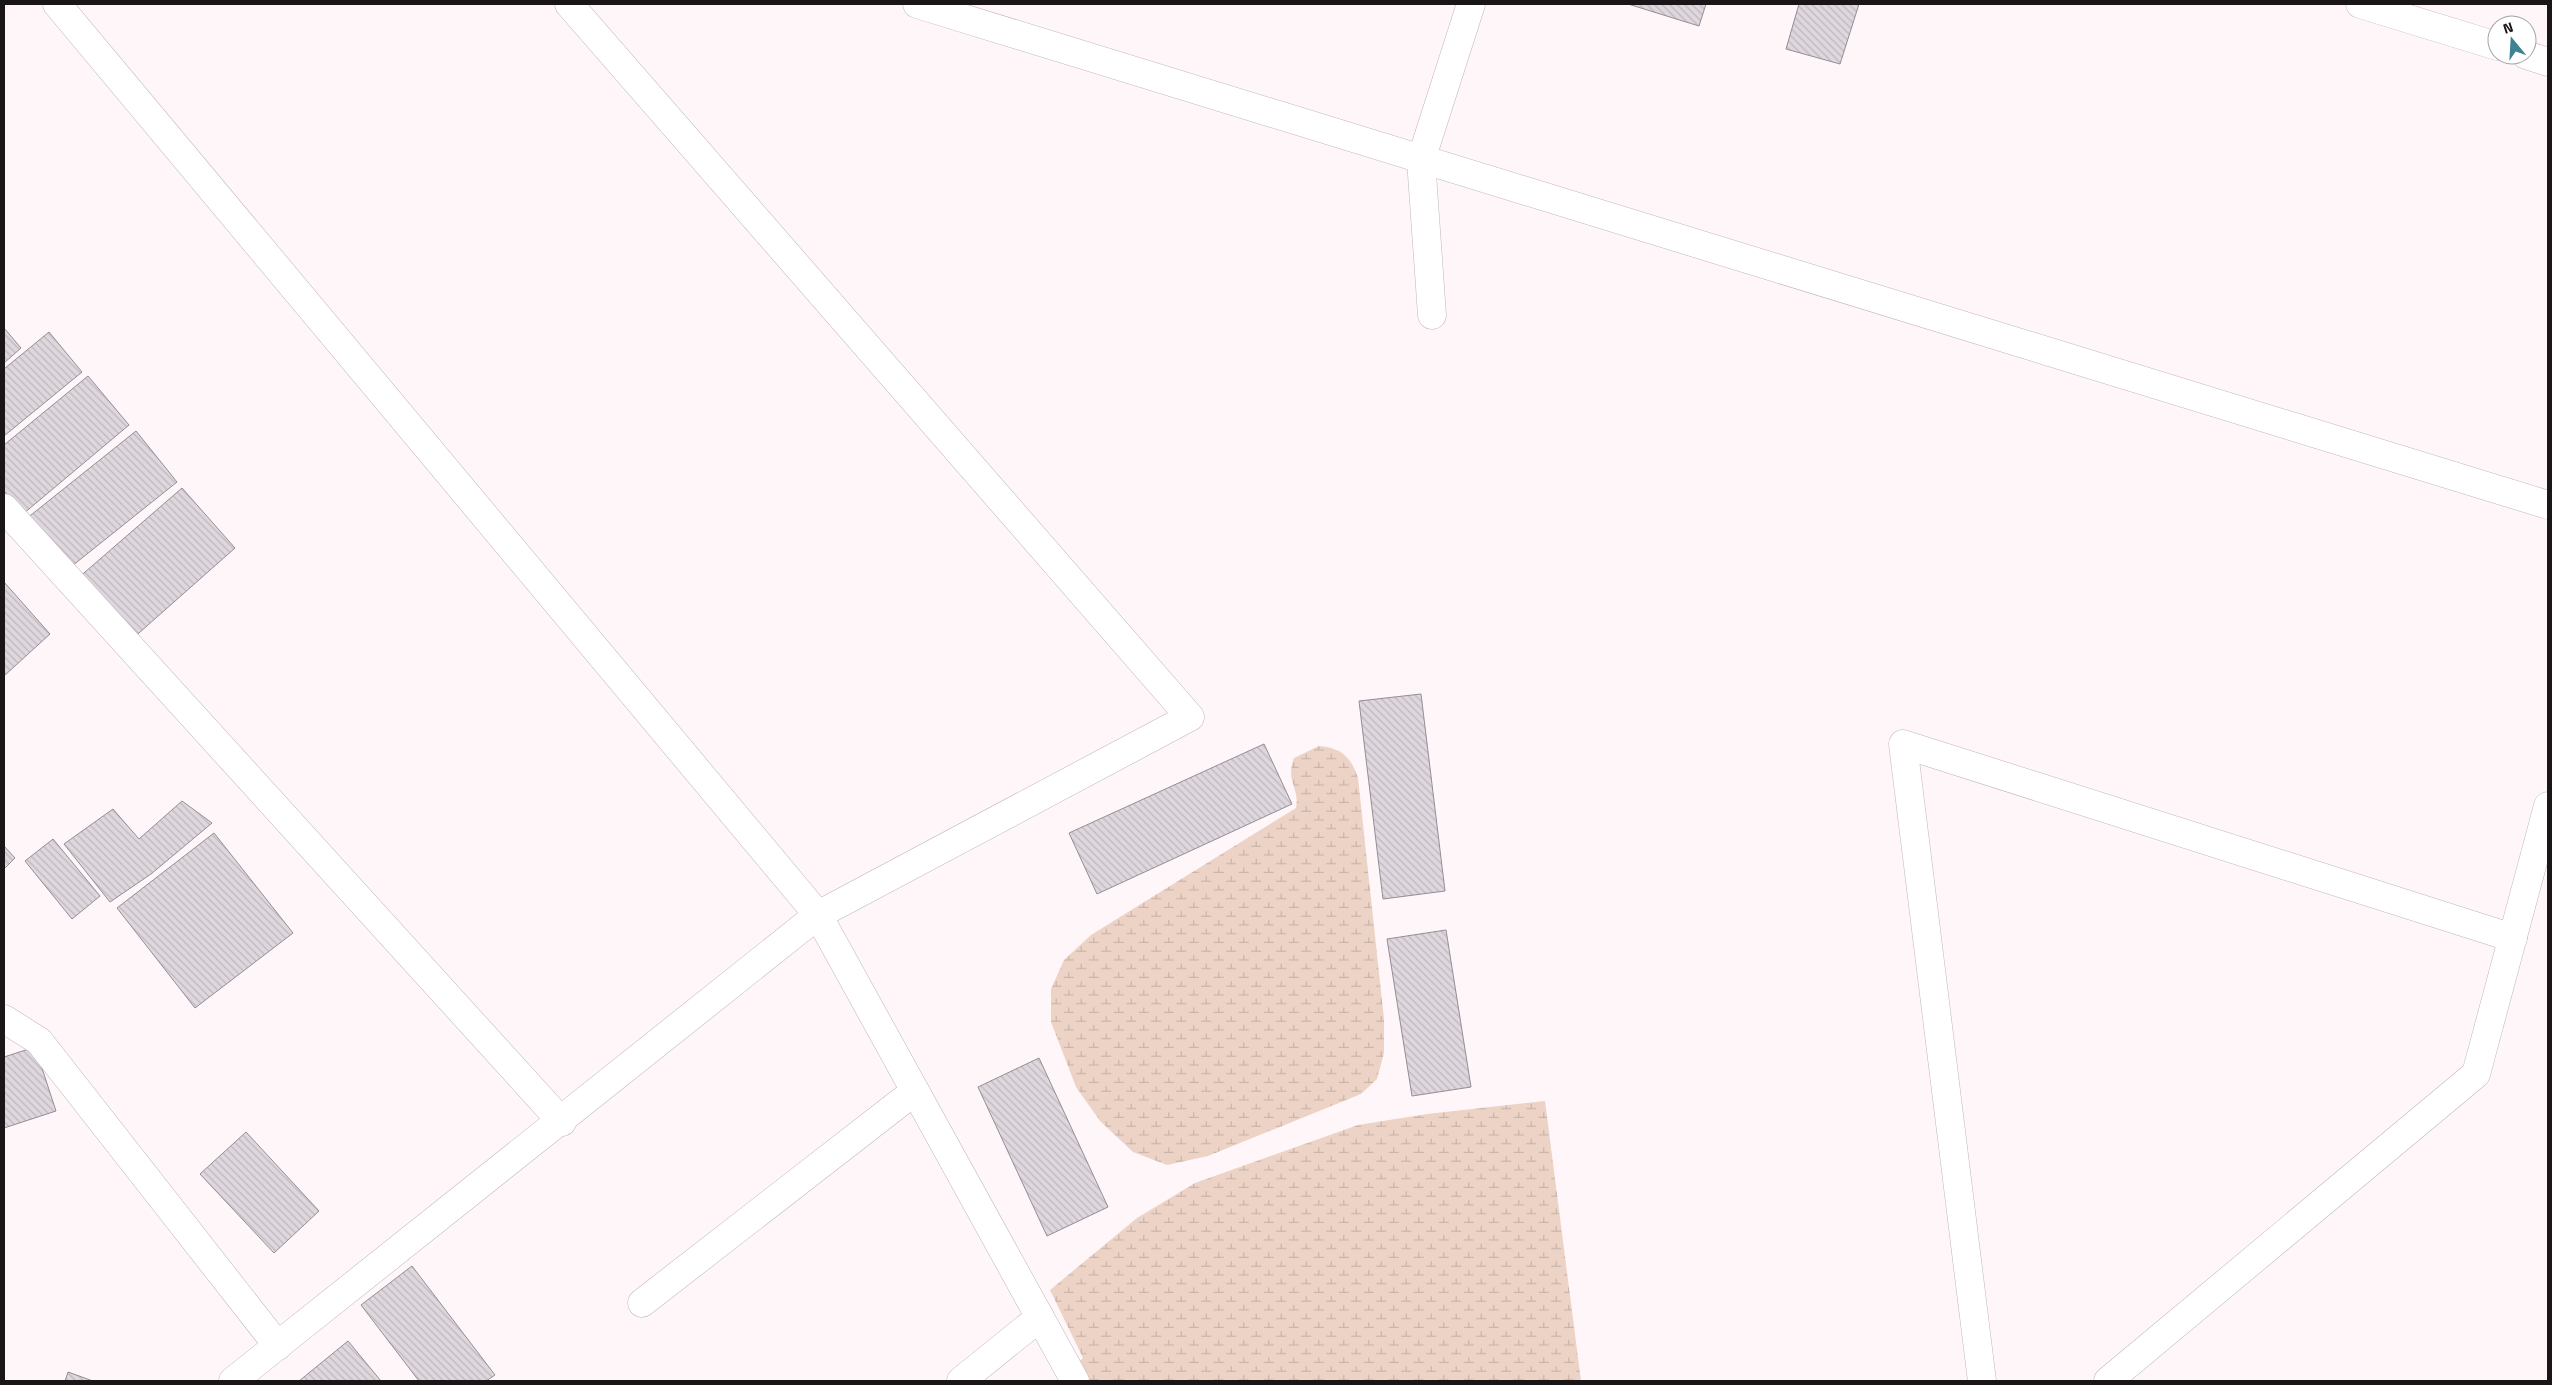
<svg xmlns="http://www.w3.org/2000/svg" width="2552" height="1385" font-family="'Titillium Web',sans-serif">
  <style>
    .wetland { fill: url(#wetland-marsh) }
    .building { fill: url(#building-back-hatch); stroke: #948d94 }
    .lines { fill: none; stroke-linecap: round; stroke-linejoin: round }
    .street-casing { stroke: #c0b6b9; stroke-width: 29 }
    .street { stroke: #fff; stroke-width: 28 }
  </style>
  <defs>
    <pattern id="wetland-marsh" width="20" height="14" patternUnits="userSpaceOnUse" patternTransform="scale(1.25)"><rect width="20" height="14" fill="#ecd3c6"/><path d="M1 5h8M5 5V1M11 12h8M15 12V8" fill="none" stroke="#cab4a9"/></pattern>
    <pattern id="building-back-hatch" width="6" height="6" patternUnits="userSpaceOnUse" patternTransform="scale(1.25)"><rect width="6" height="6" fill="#ded7de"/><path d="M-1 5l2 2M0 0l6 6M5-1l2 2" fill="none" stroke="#beb8be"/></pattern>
  </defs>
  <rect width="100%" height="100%" fill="#fef6f9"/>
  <g class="wetland">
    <path d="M1319 746C1342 748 1351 757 1358 778L1384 1019V1053L1377 1079 1361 1094 1208 1156 1167 1165 1133 1152 1100 1121 1076 1087 1051 1022V989L1064 960 1091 935 1296 808C1300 787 1285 782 1294 758Z"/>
    <path d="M1545 1101 1581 1381H1058L1083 1358 1050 1290 1137 1218 1195 1183 1358 1125 1427 1114Z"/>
  </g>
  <g class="building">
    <path d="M1628 4H1706L1699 26Z"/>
    <path d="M1799 4H1859L1840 64 1786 49Z"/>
    <path d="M4 328 21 348 4 363Z"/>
    <path d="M49 332 82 372 4 436V369Z"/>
    <path d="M88 376 129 425 23 514 4 491V445Z"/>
    <path d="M136 431 177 482 67 570 26 519Z"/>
    <path d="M182 488 235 548 131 640 77 579Z"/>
    <path d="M4 582 50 634 4 676Z"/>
    <path d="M1421 694 1445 891 1383 899 1359 701Z"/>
    <path d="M1264 744 1292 804 1097 894 1069 833Z"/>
    <path d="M182 801 212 823 151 874 110 902 64 844 113 809 139 839Z"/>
    <path d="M214 833 293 933 195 1008 117 908Z"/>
    <path d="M53 839 100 896 72 919 25 861Z"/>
    <path d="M4 846 15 858 4 869Z"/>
    <path d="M1446 930 1471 1087 1412 1096 1387 939Z"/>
    <path d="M35 1047 56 1111 4 1128V1057Z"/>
    <path d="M1039 1058 1108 1207 1047 1236 978 1087Z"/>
    <path d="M246 1132 319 1211 274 1253 200 1174Z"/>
    <path d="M412 1266 495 1375 486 1381H419L361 1305Z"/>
    <path d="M348 1341 381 1381H299Z"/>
    <path d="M68 1372 93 1381H65Z"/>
  </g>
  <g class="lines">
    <defs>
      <g id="street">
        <path d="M57 4 818 915 1075 1381"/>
        <path d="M917 4 2548 505"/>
        <path d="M2360 4 2497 46"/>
        <path d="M2526 55 2548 62"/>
        <path d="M1432 315 1421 160 1471 4"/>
        <path d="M4 508 562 1122"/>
        <path d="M4 1019 39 1041 278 1346"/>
        <path d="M642 1303 915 1091"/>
        <path d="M233 1381 818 915 1190 717 569 4"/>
        <path d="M961 1381 1040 1317"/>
        <path d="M1982 1381 1903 744 2513 938"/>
        <path d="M2108 1381 2476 1074 2548 806"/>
      </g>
    </defs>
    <use href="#street" class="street-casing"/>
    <use href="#street" class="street"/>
  </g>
  <rect width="2552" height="1385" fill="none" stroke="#1a1618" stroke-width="10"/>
  <g transform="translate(2512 40) rotate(342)"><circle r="24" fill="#ffffff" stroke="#a3a2a3"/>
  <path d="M0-4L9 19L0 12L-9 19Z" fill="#3e8391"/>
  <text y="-8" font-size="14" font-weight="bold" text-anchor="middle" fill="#1a1618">N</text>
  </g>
</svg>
